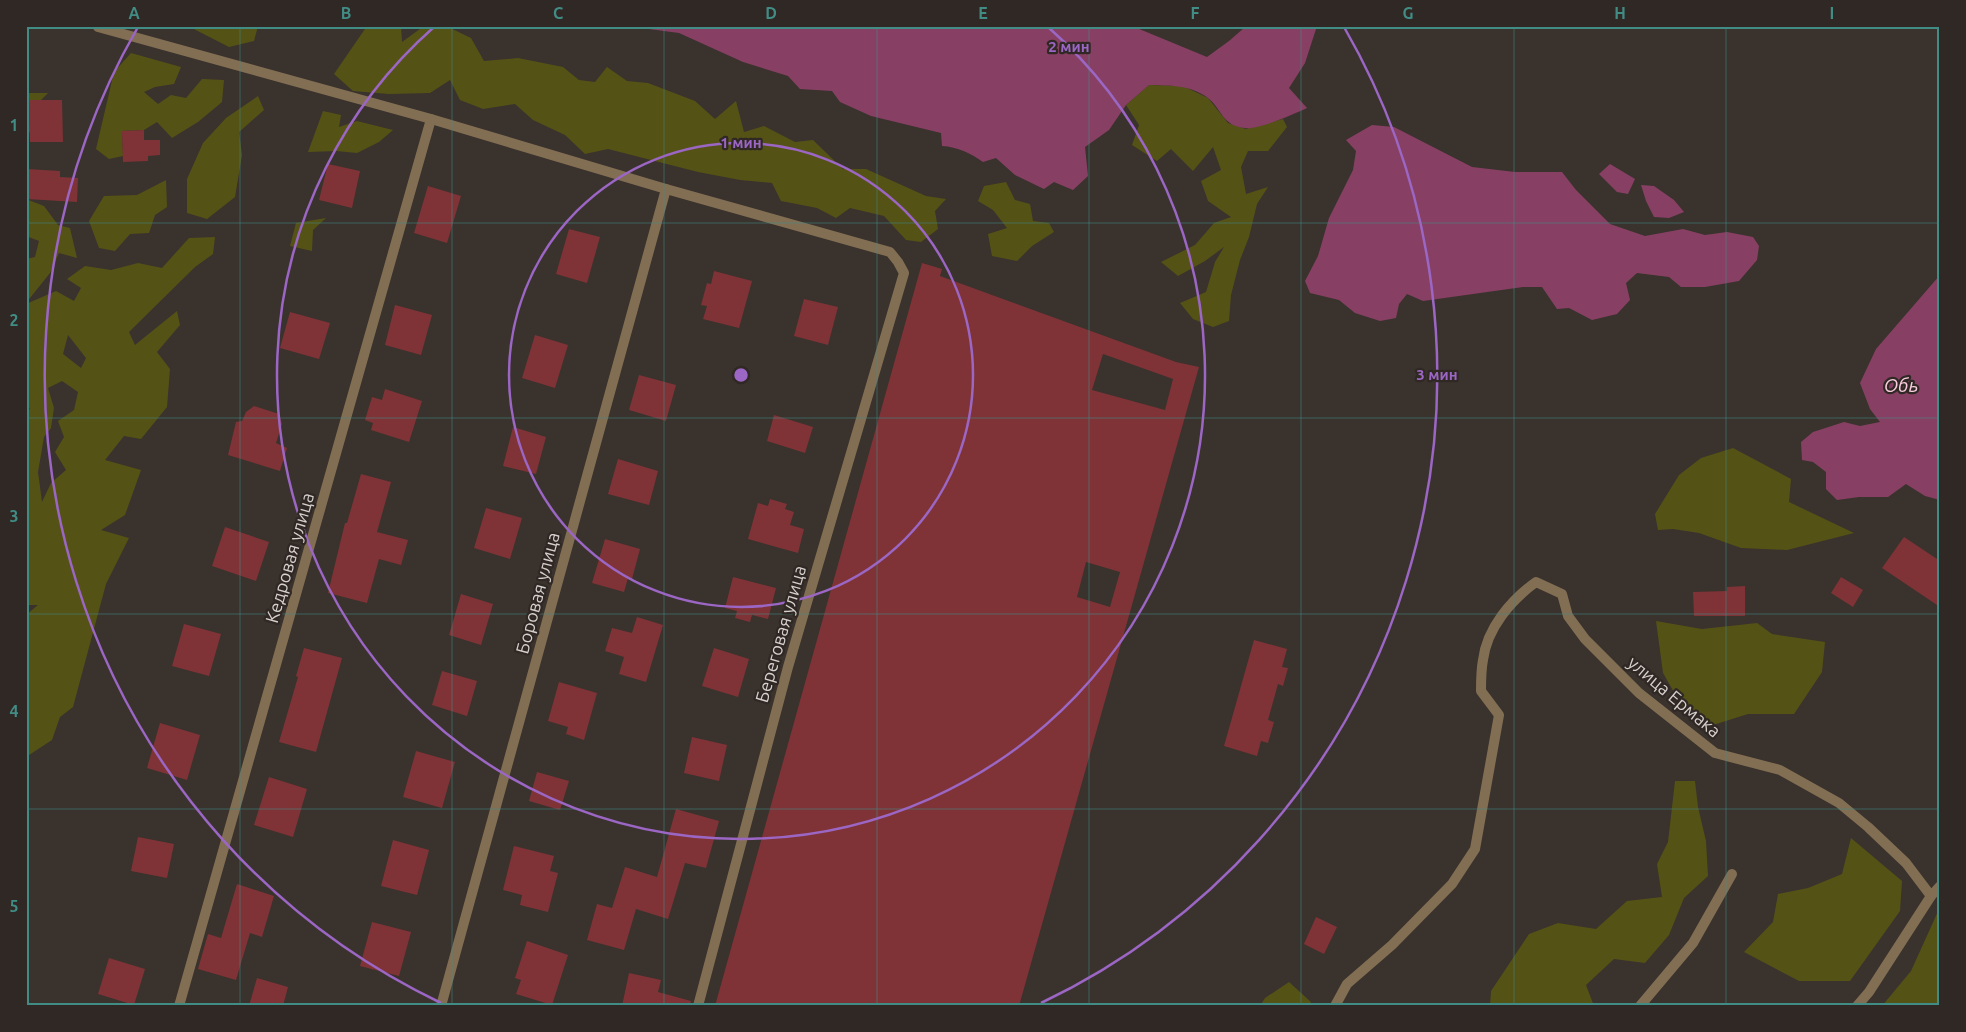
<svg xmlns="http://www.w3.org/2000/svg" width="1966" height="1032" font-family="Ubuntu,sans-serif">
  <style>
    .green { fill: #555216; fill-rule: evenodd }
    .water { fill: #874063 }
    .building { fill: #7f3336; fill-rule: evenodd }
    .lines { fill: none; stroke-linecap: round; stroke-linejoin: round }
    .street { stroke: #826f53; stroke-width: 10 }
    .grid { fill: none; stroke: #418d86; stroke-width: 1; stroke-opacity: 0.55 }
    .ring { fill: none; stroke: #9b66c4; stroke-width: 2.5 }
    .labels { text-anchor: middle; stroke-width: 4.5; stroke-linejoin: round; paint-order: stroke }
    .street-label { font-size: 18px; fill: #d7d1ce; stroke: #302824 }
    .water-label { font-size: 19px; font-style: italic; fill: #f8ccde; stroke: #302824 }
    .centre { fill: #9b66c4; stroke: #302824; stroke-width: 2.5 }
    .ring-label { font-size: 15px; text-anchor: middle; font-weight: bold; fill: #9b66c4; stroke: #302824; stroke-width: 4.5; stroke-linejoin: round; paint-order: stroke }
    .neatline { fill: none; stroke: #418d86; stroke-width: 2 }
    .grid-label { font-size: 16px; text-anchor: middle; font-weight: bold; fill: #418d86 }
  </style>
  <rect width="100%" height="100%" fill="#3a322d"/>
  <g class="green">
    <path d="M188 26H258L254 41 229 47Z"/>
    <path d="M367 26H401L402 42 424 26H446L471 38 484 61 518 58 563 67 579 80 595 82 607 67 627 81 648 83 695 101 715 119 736 101 744 132 764 126 795 142 813 140 843 169H866L926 196 946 199 935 211 938 229 921 242 906 240 884 216 850 208 836 218 817 208 781 201 772 183 740 180 698 172 608 149 585 154 565 135 533 120 515 104 483 109 460 100 450 80 430 93 389 94 353 91 334 74Z"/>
    <path d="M131 53 181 67 174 84 155 87 144 92 158 104 171 95 186 98 202 79 224 80 222 102 198 122 172 138 157 122 144 130 122 131 123 156 109 159 96 149 114 72Z"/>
    <path d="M1149 85 1183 86 1208 98 1228 123 1246 129 1283 119 1287 127 1268 151H1248L1241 167 1246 194 1268 187 1257 204 1249 237 1240 260 1231 295 1229 321 1213 327 1193 319 1180 303 1206 292 1215 262 1224 247 1205 261 1178 276 1161 262 1195 245 1214 223 1231 217 1208 201 1201 181 1221 170 1213 147 1193 171 1171 149 1157 161 1132 145 1139 125 1126 105Z"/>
    <path d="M26 93H48L41 100H29L30 132 26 134Z"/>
    <path d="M258 96 264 110 239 132 242 155 235 197 207 219 187 213V179L203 143 226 118Z"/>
    <path d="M323 111 341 115 339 127 357 121 393 130 379 142 357 153 336 151 308 152Z"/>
    <path d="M166 180 167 207 155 215 149 233 130 234 115 251 99 248 89 221 104 196 137 195Z"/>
    <path d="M1006 182 1015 200 1030 204 1033 221 1049 223 1054 232 1032 246 1017 261 992 256 988 234 1007 228 993 210 978 201 984 186Z"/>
    <path d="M26 199 44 206 58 225 70 228 77 258 59 253 50 273 26 303V259L35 257 39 241 26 236Z"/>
    <path d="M326 218 313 230 312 251 290 246 296 223Z"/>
    <path d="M215 237 213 254 195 267 129 332 135 345 177 311 180 325 157 352 170 369 167 407 141 439 124 436 105 460 141 470 125 515 101 530 129 538 106 584 73 707 60 717 52 740 26 757V615L38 605H26V413L30 408H26V304L56 291 74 301 81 288 67 279 85 266 111 270 138 263 162 268 189 238ZM68 335 86 358 81 368 63 354ZM62 381 78 392 74 410 58 421 64 437 55 452 66 470 51 483 42 502 38 472 44 437 51 428 54 408 48 388Z"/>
    <path d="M1733 448 1791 479 1789 502 1854 533 1787 550 1741 548 1699 533 1673 529 1658 530 1655 514 1679 475 1701 458Z"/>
    <path d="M1656 621 1702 629 1757 623 1772 634 1825 642 1822 672 1794 714H1748L1710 726 1683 708 1663 673Z"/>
    <path d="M1675 781H1695L1698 807 1706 841 1708 876 1684 898 1669 935 1645 963 1614 959 1586 985 1594 1006H1490L1491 991 1529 934 1558 923 1596 929 1627 901 1662 897 1657 864 1668 842Z"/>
    <path d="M1851 838 1902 881 1900 911 1850 981H1799L1744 952 1773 922 1778 894 1808 888 1842 874Z"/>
    <path d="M1940 907V1006H1882L1911 971Z"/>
    <path d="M1289 982 1311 1002 1309 1006H1260L1265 998Z"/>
  </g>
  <g class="water">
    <path d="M626 26H1132L1207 57 1229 41 1244 28 1317 26 1305 63 1289 88 1307 108C1294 114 1258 130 1245 128 1222 126 1222 109 1208 98 1189 84 1170 86 1149 85L1126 105 1109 130 1085 147 1088 176 1073 190 1054 182 1044 189 1015 175 996 158 983 162C970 153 958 147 942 146L941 133 871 116 840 102 832 91 800 89 788 76 743 62 679 33Z"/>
    <path d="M1372 125 1394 127 1472 167 1515 172H1562L1576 190 1610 224 1645 236 1683 229 1705 235 1727 232 1753 237 1759 246 1757 260 1739 281 1705 287H1681L1669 277 1637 273 1626 283 1630 300 1617 314 1592 320 1569 308 1557 309 1542 287H1523L1423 301 1407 294 1399 304 1396 318 1380 321 1355 313 1339 300 1310 293 1305 281 1318 256 1329 218 1353 170 1356 151 1346 140Z"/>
    <path d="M1610 164 1635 179 1628 194 1617 192 1599 174Z"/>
    <path d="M1641 185 1654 186 1674 200 1684 212 1669 218 1654 217 1646 201Z"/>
    <path d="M1940 275V500L1925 496 1906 484 1888 497H1859L1837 500 1826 489V472L1813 462 1802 460 1801 442 1813 432 1844 422 1860 426 1880 422 1870 409 1860 383 1876 349Z"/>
  </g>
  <g class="building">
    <path d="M29 100H62L63 142H30Z"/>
    <path d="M144 130V140H160V155L148 156V161L123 162 122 131Z"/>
    <path d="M328 164 360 171 352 208 319 200Z"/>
    <path d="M27 169 60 171V177L78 178 77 202 26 199Z"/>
    <path d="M428 186 461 196 447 243 414 233Z"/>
    <path d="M569 229 600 237 587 283 556 274Z"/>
    <path d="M922 263 942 269 940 276 1176 362 1199 367 1019 1006H715ZM1103 354 1173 379 1165 410 1092 390ZM1086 562 1120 572 1110 607 1077 597Z"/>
    <path d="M714 271 752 281 739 328 703 319 707 306 701 305 707 283 711 284Z"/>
    <path d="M804 299 838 307 828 345 794 336Z"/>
    <path d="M395 305 432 315 421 355 385 345Z"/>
    <path d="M290 312 330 323 319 359 280 348Z"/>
    <path d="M535 335 568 345 555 388 522 378Z"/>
    <path d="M639 375 676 385 666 421 629 410Z"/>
    <path d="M385 389 422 401 409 442 371 430 373 423 365 420 372 397 382 400Z"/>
    <path d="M254 406 279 414 282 424 276 443 287 448 280 471 228 455 236 422 242 421 246 412Z"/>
    <path d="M774 415 813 427 805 453 767 441Z"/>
    <path d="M513 427 546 437 536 474 503 466Z"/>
    <path d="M618 459 658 471 649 505 608 494Z"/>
    <path d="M361 474 391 482 377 532 408 540 401 565 379 559 367 603 328 593 345 523H347Z"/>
    <path d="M770 499 787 504 785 509 794 512 790 525 804 529 798 553 748 539 758 503 768 506Z"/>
    <path d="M486 508 522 518 510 559 474 548Z"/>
    <path d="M225 527 269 542 256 581 212 566Z"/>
    <path d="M1904 537 1940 561V607L1882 568Z"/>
    <path d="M605 539 640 549 632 579 628 578 624 592 592 583Z"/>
    <path d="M733 577 776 588 768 619 752 615 750 622 735 618 737 611 725 608Z"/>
    <path d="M1841 577 1863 590 1853 607 1831 593Z"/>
    <path d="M1745 586V616H1694L1693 592 1727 591V587Z"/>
    <path d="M461 594 493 604 481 645 449 635Z"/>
    <path d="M637 617 663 625 646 682 619 674 624 657 605 651 612 628 632 633Z"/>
    <path d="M184 624 221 634 209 676 172 666Z"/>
    <path d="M1254 640 1287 649 1282 667 1288 668 1283 686 1278 684 1268 720 1274 722 1268 743 1261 741 1257 756 1224 746Z"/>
    <path d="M304 648 342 658 316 752 279 742 298 677 296 676Z"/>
    <path d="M714 648 749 659 738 697 702 686Z"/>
    <path d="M442 671 477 681 467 716 432 705Z"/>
    <path d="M559 682 597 693 584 740 566 734 568 727 548 721Z"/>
    <path d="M160 723 200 735 187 780 147 768Z"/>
    <path d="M692 737 727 745 719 781 684 773Z"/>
    <path d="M416 751 455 762 442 808 403 797Z"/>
    <path d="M537 772 569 781 560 810 529 801Z"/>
    <path d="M269 777 307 789 293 837 254 825Z"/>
    <path d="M676 809 719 821 706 868 685 863 668 919 636 909 624 950 587 940 597 904 612 908 625 867 657 877Z"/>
    <path d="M138 837 174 844 167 878 131 871Z"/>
    <path d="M393 840 429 850 417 895 381 886Z"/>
    <path d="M514 846 554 856 550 871 558 873 548 912 520 905 522 895 503 890Z"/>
    <path d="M237 884 274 896 262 937 250 933 236 980 198 969 208 934 221 938Z"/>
    <path d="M1316 917 1337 927 1324 954 1304 944Z"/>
    <path d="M372 922 411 932 399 976 360 966Z"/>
    <path d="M527 941 568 955 552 1005 516 994 521 980 515 978Z"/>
    <path d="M109 958 145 969 134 1005 98 994Z"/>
    <path d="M629 973 661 980 658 992 691 1001 690 1006H622Z"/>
    <path d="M257 978 288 987 283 1006H249Z"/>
  </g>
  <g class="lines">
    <g class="street">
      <path d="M98 27 431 119 666 189 890 252 898 262 904 273 788 667 698 1006"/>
      <path d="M179 1006 431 119"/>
      <path d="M441 1006 666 189"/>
      <path d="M1335 1006 1347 984 1392 945 1452 884 1475 849 1499 715 1481 691C1481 680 1481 670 1483 660 1487 628 1511 600 1536 582L1562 594 1568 616 1585 639 1639 693 1715 753 1780 770 1839 803 1868 827 1906 863 1931 896"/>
      <path d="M1640 1006 1693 943 1732 874"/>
      <path d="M1857 1006 1869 992 1931 896 1940 886"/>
    </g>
  </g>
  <path class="grid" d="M240 26V1006M452 26V1006M664 26V1006M877 26V1006M1089 26V1006M1301 26V1006M1514 26V1006M1726 26V1006M26 223H1940M26 418H1940M26 614H1940M26 809H1940"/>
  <g class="ring">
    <circle cx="741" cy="375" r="232"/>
    <path d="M1048 27A464 464 0 1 1 434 27"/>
    <path d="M441 1003A696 696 0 0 1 138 27M1344 27A696 696 0 0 1 1041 1003"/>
  </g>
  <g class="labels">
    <g class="street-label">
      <text transform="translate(290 558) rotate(-74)" y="6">Кедровая улица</text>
      <text transform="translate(538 593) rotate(-75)" y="6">Боровая улица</text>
      <text transform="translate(781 634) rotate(-74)" y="6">Береговая улица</text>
      <text transform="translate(1674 697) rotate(40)" y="6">улица Ермака</text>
    </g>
    <g class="water-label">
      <text x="1901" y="392">Обь</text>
    </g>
  </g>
  <circle cx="741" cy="375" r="8" class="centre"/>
  <g class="ring-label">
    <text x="1069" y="52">2 мин</text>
    <text x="741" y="148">1 мин</text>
    <text x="1437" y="380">3 мин</text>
  </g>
  <rect width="1966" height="1032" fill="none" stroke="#302824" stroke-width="55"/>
  <rect x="28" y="28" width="1910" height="976" class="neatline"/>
  <g class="grid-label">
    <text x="134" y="19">A</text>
    <text x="346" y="19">B</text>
    <text x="558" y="19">C</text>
    <text x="771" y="19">D</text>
    <text x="983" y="19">E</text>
    <text x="1195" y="19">F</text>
    <text x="1408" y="19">G</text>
    <text x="1620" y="19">H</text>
    <text x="1832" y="19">I</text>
    <text x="14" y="131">1</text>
    <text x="14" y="326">2</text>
    <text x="14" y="522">3</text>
    <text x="14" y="717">4</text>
    <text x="14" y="912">5</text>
  </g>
</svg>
